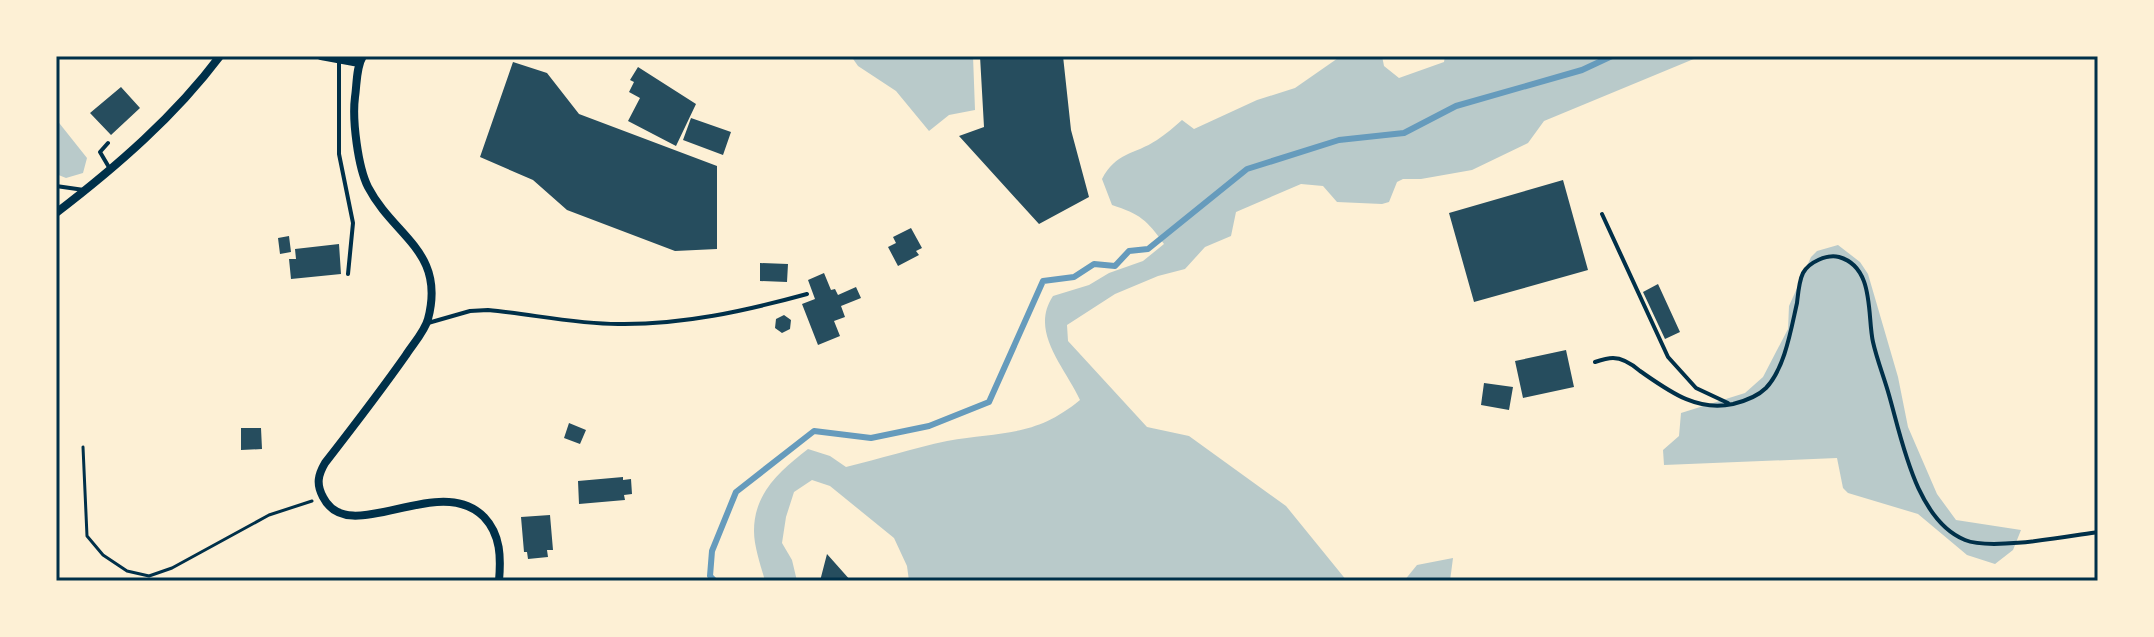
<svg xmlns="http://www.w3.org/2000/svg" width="2154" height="637" viewBox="0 0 2154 637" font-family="Lato,sans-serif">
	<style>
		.green { fill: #b9caca }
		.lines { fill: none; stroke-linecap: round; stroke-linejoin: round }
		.stream { stroke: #669bbc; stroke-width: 6 }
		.building { fill: #264d5e }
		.path { stroke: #003049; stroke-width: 3 }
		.service { stroke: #003049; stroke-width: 4 }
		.minor { stroke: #003049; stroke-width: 8 }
		.neatline { fill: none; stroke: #003049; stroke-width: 3 }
	</style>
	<rect width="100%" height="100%" fill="#fdf0d5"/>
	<!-- green -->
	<path class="green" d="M851,56h122l2,54 -26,5 -20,16 -33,-40 -38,-25z
		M1341,56h41l2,10 15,12 45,-16 1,-6h256l-157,65 -16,22 -56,27 -51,9h-18l-6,3 -8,20 -7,2 -45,-2 -14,-16 -22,-2 -65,28 -5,24 -26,11 -20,22 -27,7 -43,18 -48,31 1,16 79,86 42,9 97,70 61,75h-438l-2,-15 -13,-28 -64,-52 -18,-6 -18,12 -8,25 -4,26 10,17 5,21h-32c-4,-15 -11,-34 -11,-50 0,-39 27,-61 54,-82l22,7 16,11c34,-8 67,-19 101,-26 54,-10 87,-3 133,-41 -15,-33 -51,-68 -27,-104l36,-11 20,-12 34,-12 21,-17c-17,-24 -24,-30 -52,-39l-10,-26c14,-27 32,-24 55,-39 9,-6 17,-13 25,-20l12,9 63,-29 38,-12z
		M56,119l31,39 -4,15 -17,5 -10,-4z
		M1838,245l22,17 8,12 30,103 10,50 29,67 19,26 65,10 -8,20 -18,14 -28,-9 -49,-41 -70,-21 -5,-5 -6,-30 -173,7 -1,-15 16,-14 2,-23 64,-20 18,-16 25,-48 1,-23 22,-49 6,-6z
		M1453,558l-3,23h-46l13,-16z"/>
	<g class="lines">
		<!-- stream -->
		<path class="stream" d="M715,581l-5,-5 2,-25 24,-59 78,-61 57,7 58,-12 60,-24 54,-121 31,-4 20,-13 21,2 14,-15 19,-2 99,-80 92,-29 65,-7 52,-27 126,-36 30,-14"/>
	</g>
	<!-- building -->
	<path class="building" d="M980,56h83l8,74 18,67 -50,27 -80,-88 25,-9z
		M513,62l34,11 32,41 138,52v83l-42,2 -108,-41 -34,-30 -53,-23z
		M638,67l58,37 -20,42 -48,-25 12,-23 -11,-6 5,-10 -4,-2z
		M121,87l19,21 -29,27 -21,-22z
		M691,118l40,14 -8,23 -40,-15z
		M1563,180l25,90 -114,32 -25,-89z
		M911,228l11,20 -6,3 3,4 -21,11 -10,-19 8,-4 -3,-6z
		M289,236l2,16 -11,2 -2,-16z
		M339,244l2,30 -50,5 -2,-20h7l-1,-10z
		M760,263l28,1 -1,18 -27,-1z
		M824,273l7,17 4,-1 3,6 18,-8 5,11 -20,8 4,11 -11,4 6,15 -22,9 -16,-41 13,-5 -7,-19z
		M1658,284l22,48 -15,7 -22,-47z
		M784,315l7,5 -1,9 -8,4 -7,-5 1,-9z
		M1566,350l8,37 -51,11 -8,-37z
		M1484,383l29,4 -4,23 -28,-5z
		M569,423l17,7 -6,14 -16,-6z
		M241,428h20l1,21 -21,1z
		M623,477v3l8,-1 1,15 -8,1 1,5 -46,4 -1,-23z
		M550,515l3,35h-6l1,7 -20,2 -1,-7h-3l-3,-35z
		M827,554l24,27h-31z"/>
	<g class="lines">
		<!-- path -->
		<path class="path" d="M83,447l4,89 16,19 24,16 22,5 23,-8 97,-53 43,-14"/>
		<!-- service -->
		<path class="service" d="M339,59v95l14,69 -5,51
			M108,143l-8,9 10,17
			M56,186l28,4
			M1602,214l66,143 28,31 32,15
			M428,323l42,-12 18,-1c43,4 87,14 130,14 64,1 127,-13 189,-30
			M1595,362c6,-2 13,-4 18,-4 10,0 20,7 27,13 29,20 56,41 93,33 12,-3 24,-7 33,-16 19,-20 25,-59 31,-85 1,-9 2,-22 6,-30 6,-11 24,-19 36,-16 36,10 28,59 34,85 4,18 11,35 16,53 13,45 27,125 76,145 26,11 104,-4 133,-8"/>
		<!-- minor -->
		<path class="minor" d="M321,56l38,7
			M363,56c-7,11 -6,28 -8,41 -3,23 3,70 13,90 26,50 78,64 60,132 -3,12 -15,25 -22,36 -26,37 -53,72 -81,108 -7,12 -9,21 -2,34 26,52 115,-26 161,20 17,18 17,41 15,64
			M56,213c60,-46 119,-97 164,-157"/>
	</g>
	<!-- border -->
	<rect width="2154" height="637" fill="none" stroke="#fdf0d5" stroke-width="116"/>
	<rect x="58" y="58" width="2038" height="521" class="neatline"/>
</svg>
